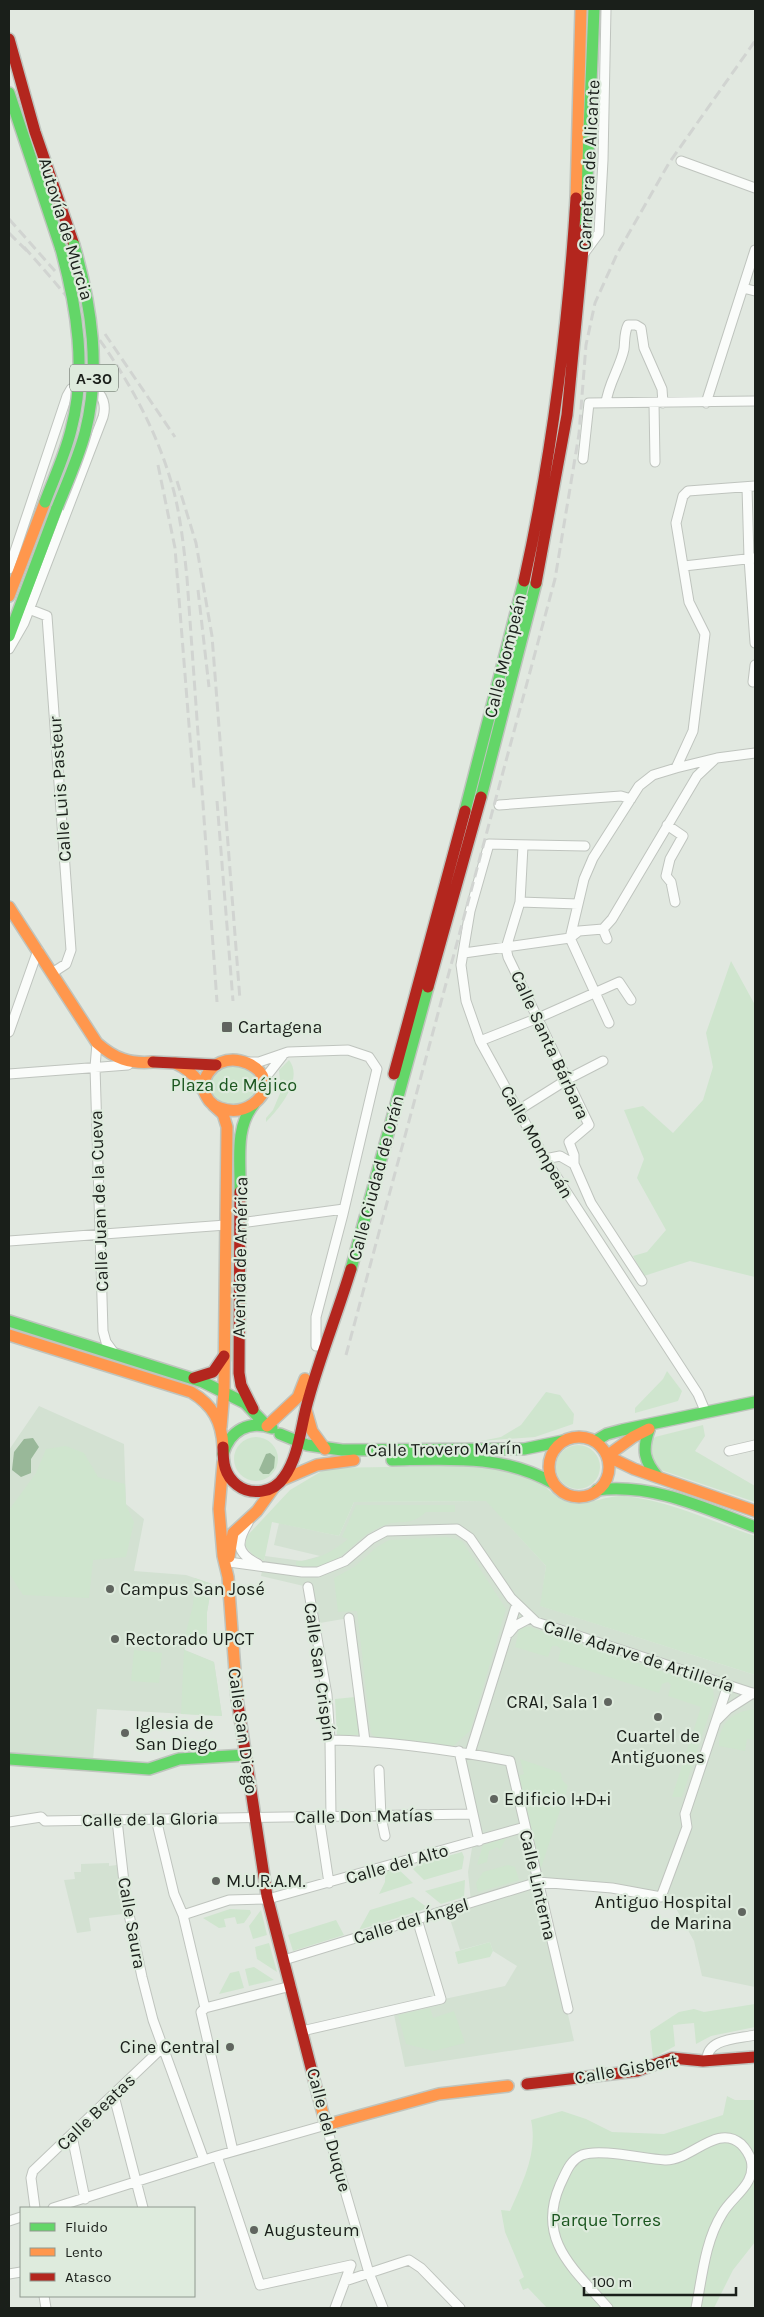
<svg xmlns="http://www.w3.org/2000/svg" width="764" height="2317" viewBox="0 0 764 2317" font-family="Karla,sans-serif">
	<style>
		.built { fill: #d3e1d2 }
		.green { fill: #cfe5ce }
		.water { fill: #99b899 }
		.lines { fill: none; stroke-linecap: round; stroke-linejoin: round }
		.street-casing { stroke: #bfc4be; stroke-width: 11 }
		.fast-casing { stroke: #bfc4be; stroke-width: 14 }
		.slow-casing { stroke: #bfc4be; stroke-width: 14 }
		.jam-casing { stroke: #bfc4be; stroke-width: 14 }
		.street { stroke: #fafcfa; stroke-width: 9 }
		.fast { stroke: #63d668; stroke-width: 11 }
		.slow { stroke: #ff974d; stroke-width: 11 }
		.jam { stroke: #b3261e; stroke-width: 11 }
		.rail { stroke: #d1d4d1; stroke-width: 3; stroke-dasharray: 10 5; stroke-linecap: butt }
		.fast-bridge-casing { stroke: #c2c6c2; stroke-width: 14; stroke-linecap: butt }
		.fast-bridge { stroke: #63d668; stroke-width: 11 }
		.poi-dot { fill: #60655f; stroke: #deebdd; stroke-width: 2 }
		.labels { text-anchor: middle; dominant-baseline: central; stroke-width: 4.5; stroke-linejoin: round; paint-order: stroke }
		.shield { fill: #deebdd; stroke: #555c54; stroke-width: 1 }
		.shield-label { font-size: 16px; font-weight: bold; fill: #1a1f1a }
		.street-label { font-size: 18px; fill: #1a1f1a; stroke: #deebdd }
		.poi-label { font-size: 18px; fill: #1a1f1a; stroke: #deebdd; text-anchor: start }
		.park-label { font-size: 18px; fill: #1b561f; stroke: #deebdd }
	</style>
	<rect width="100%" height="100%" fill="#e1e8e0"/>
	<!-- built -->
	<path class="built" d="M39,1406l85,38 2,60 18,15 -10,52 52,4 26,9 -5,28v27l-23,1v3l1,7 29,12 8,54 -125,-7 -4,52 -84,-2v-309z
		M487,1501l59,65 -5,40 214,69v312l-53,-11 -8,-35 -20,-36 -13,-8 -123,-15 36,159 -169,26 -12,-57 112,-24 12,-20 -24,-15 -3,-9 -30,8 -13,-40 24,-8 -3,-30 5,-30 6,-2 -20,-89 -94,-10 -16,-123 -35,6 -6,-37 -47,-11 4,-20 37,5 18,-5 -46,-11 5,-22 60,13 15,-34z
		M109,1863v3l8,-1 6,49 -34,4 2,13 -14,2 -13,-53 11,-1 -1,-7h7v-8z"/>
	<!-- green -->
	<path class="green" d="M731,961l24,44v272l-65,-16 -46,15 -11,-20 14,-4 19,-22 -29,-52 7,-19 -20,-49 19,-4 30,27 30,-33 10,-33 -7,-34z
		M289,1060c15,19 -10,49 -23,62v-4l7,-8 8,-19 -2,-21z
		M216,1065l42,2v34l-39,7 -17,-25z
		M232,1137h4l-3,225 -3,-1z
		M667,1371l15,20 -4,10 -43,12v-5l28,-29z
		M546,1392l14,3 14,19 -1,10 -38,13 -54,4 20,-4 20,-12z
		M703,1425l2,11 -10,15 60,35v16l-94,-32 -12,-12 2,-17 4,-4z
		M234 1459a22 22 0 1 1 44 0a22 22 0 1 1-44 0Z
		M556 1467a22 22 0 1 1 44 0a22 22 0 1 1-44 0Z
		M66,1446l18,7 14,24 27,7 1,21 8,17 -8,35 -33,3 -4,38 -66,-3 -14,-22v-63l27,-37 10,-24z
		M447,1466c29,0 64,0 90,15 11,6 18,18 31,21 18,5 37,-7 56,-6 44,4 89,26 131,40v139l-215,-69 6,-40 -60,-65 -132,1 -15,34 -67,-14 -8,39 -11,-6 -8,-9 2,-10 43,-46 37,-22z
		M356,1505h99v7h-29c-19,17 -26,5 -46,15 -34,15 -38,46 -84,39v-5c19,1 38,-10 52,-22l-6,-2z
		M447,1537l15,4 44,68 -36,122 -17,15 -77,-8 -5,-5 -14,-122 -19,1 -4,-34 20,-11 23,-20 12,-7z
		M195,1578l17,6 -5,28v27l-23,1 9,-35z
		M524,1627h6l183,61 1,11 -32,98h-10l29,-90 -33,-11 3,-11 -3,-3 -6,2 -3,9 -101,-32 3,-12 -4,-3h-5l-4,11 -33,-10 4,-17z
		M134,1650l28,3 -3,30 -28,-2z
		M184,1650l30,12 8,54 -41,-2z
		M355,1697l5,38 -23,1 -2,-37z
		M755,1709v31l-8,-1 -2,12 -26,-5c-1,-23 15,-35 36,-37z
		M520,1759l41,14 1,7 6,6 -27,82 -6,3 -22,-94 11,-3z
		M506,1838l-6,12 -3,-3 -8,4 -2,11 -10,3 6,-20z
		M462,1852l2,5 -2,12 -38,11 -11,-11 6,-5z
		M508,1865l7,2 4,13 -41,12 -2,-9 7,-11z
		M397,1868l16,15 -34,11 6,-12v-11z
		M465,1880l-1,17 -23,7 -16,-13z
		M413,1897l15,11 -69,22 11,-20z
		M230,1909l20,1 1,3 -7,10 -7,1 -2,-7 -11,2 2,8 -7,1 -16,-10z
		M261,1910l6,25 -14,4 -4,-13z
		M336,1920l8,15 -51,16 -5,-16z
		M490,1942l3,9 -3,6 -32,7 -3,-12z
		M269,1943l8,29 -20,-13 -2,-12z
		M254,1967l20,13 -25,6 -4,-17z
		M239,1971l5,17 -25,6 11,-21z
		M755,2004v23l-44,9 -15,8 -2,-21 -21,2 2,21 -22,12 -3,-27 29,-19 15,-3 10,3z
		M430,2008l3,10 21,-7 11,32 -31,8 -28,-7 -8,-29z
		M727,2096l8,4h20v142l-22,28 -19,38h-167l-19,-20 -5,2 -4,-10 5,-3 -19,-45 -4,-22 9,1c13,-30 28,-58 21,-91l31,-9 24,8 26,13 52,2 59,-19z"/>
	<!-- water -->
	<path class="water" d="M33,1438l6,9 -8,12v14l-10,4 -9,-7 2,-18 10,-13z
		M270,1453l5,4 -1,11 -5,6h-6l-4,-4 7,-16z"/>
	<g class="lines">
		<defs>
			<path id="street" d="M681,161l74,27
				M585,252l14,-19 4,-73 3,-151
				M743,288l12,3
				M606,403c2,-19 14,-35 18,-54 1,-8 0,-16 4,-24h8l5,3 3,20 18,41 1,14
				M654,403l1,59
				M706,403l49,-153
				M583,459l6,-56 166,-2
				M747,487l2,71 6,85
				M684,566l71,-8
				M9,569l58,-173 4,-7 8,-3
				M29,609l18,7 24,334 -5,14 -14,9
				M9,649l15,-26 79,-206c3,-10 1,-24 -11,-28
				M753,682l2,-17
				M676,768l17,-37 12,-97 -16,-32 -13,-79 7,-27 5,-5 67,-5
				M499,805l122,-9 10,3
				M667,825l16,11 -13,23 -4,17 5,6 4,20
				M523,846l-3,56 -14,46 2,9 81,168 -20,17 5,13v9
				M585,846l-96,-2 -19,67 -9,54 5,36 14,40 65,118 153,235 8,19
				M520,902l58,2
				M603,929l9,-10 85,-143 17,-16
				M603,929l4,10
				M570,938l14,-59 9,-21 46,-72 14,-11 23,-7 41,-10 38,-5
				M570,938l39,85
				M464,953l106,-15 9,-7 24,-2
				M9,1032l29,-82
				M480,1041l58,-23 81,-36 12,18
				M97,1043l-2,24 8,264 3,11 8,11
				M249,1062h10l29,-10 60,-2 21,7 8,12 -34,145 -27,103v29
				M9,1074l119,-9
				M265,1078l18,-23
				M517,1111l51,-32 35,-18
				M545,1159l15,-3 14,8 17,39 51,78
				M240,1223l104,-14
				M9,1241l217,-16
				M729,1451l26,-6
				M248,1523c-12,20 -12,30 10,41
				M229,1562l73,10h16l27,-11 26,-22 15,-8 71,-2 13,9 41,60 25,24 219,72
				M308,1587l19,108 3,45 1,77
				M349,1618l16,123
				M509,1633l6,-7 15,-8
				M717,1720l11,-11 25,-16
				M330,1740c61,1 121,10 180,21l58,248
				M459,1751l20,90
				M470,1753l45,-144 3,-3
				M379,1770l2,47 4,19
				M319,1817l10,66
				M156,1819l18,75 9,21
				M117,1820l9,80 16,77 11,43 51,140
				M9,1822l32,-5 4,4 428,-7
				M284,1960l254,-78 74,6 49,9 26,-70 -2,-13 43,-129
				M291,1986l-86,22 -22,-93 46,-15 39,-1 257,-72
				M205,2008l-4,4 32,139
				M302,2031l139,-32 -24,-80
				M707,2061c-1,-23 31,-22 48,-26
				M114,2096l29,112
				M72,2136l13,63
				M217,2156l43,129 91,-20 -16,43
				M35,2208l-4,-30 2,-7 131,-125
				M53,2208l164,-52 109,-31 43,148 14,35
				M9,2221l12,-4
				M9,2274l12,-2
				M345,2281l64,-21 12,8 39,40
				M44,2296l2,12
				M608,2308c-34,-39 -72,-68 -48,-123 6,-12 9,-24 22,-30 18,-7 62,4 83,5 26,1 52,-37 76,-16 5,5 8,10 10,16 6,24 -19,36 -29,54 -17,27 -20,64 -26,94"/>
			<path id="fast" d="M9,93l52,156
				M585,228l9,-219
				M9,636l48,-128
				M481,797l55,-214
				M465,811l59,-230
				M240,1192c1,-30 -6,-64 14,-88
				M351,1269l77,-282
				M9,1321l194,61 42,21 22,23
				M649,1430c-7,20 -5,31 9,47
				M280,1434l27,11 35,5 182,-1 39,-8
				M595,1441l12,-7 15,-4 133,-28
				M223,1454c7,-24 26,-34 49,-26
				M392,1460c56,-1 110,-6 161,23
				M597,1490c56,-7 107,18 158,37
				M9,1759l140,10 30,-10 67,-4"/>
			<path id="slow" d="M576,198l5,-189
				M9,596l36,-94
				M9,907l88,136c18,16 33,21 56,19
				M175,1063c9,4 18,11 24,19 7,11 7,21 21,26 11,4 23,3 33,-4 42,-31 -40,-73 -51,-15
				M213,1105l10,9 4,13 -3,264 -3,36
				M9,1335l182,57c22,13 31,30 32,55
				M306,1410l6,21 13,18
				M267,1426l31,-29 7,-18
				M549 1467a30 30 0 1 1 60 0a30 30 0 1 1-60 0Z
				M607,1456l26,-19 16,-8
				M607,1456l27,13 121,42
				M223,1462l-4,47 4,47 5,21 9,121
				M282,1480l35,-15 37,-5
				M229,1557l4,-24 24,-22 18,-25
				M318,2095l8,30 113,-31 69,-8"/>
			<path id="jam" d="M9,39l26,93 39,113
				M524,581c28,-126 44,-254 52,-383
				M536,583l31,-168 18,-187
				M428,987l53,-190
				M153,1062l63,3
				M394,1074l71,-263
				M240,1192l-1,181 2,12 12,24
				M194,1378l19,-6 11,-16
				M223,1447c0,15 1,28 14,38 14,11 37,8 47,-8 16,-22 17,-55 25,-80 12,-43 29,-85 42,-128
				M237,1698l30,198 51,199
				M527,2084l110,-13 35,-13 31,3 52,-4"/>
		</defs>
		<!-- street casing -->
		<use href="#street" class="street-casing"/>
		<!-- fast casing -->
		<use href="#fast" class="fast-casing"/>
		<!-- slow casing -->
		<use href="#slow" class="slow-casing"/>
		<!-- jam casing -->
		<use href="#jam" class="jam-casing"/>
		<!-- street -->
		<use href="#street" class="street"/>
		<!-- fast -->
		<use href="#fast" class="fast"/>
		<!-- slow -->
		<use href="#slow" class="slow"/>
		<!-- jam -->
		<use href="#jam" class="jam"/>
		<!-- rail -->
		<path class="rail" d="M9,219l46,52
			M9,233l19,19
			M24,247c64,71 125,150 150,245 7,28 10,57 13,86l30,424
			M105,334l70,103
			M158,465l17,83 19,240
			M177,481l19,62 16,93 28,364
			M198,590l11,97
			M217,801l16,200
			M346,1355l209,-776 24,-145 7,-89 9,-42 22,-49 52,-91 86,-122"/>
		<defs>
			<path id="fast-bridge" d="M45,502c9,-24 20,-47 26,-72 16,-60 6,-122 -10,-181
				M57,508c10,-25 21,-49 28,-75 16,-63 7,-126 -11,-188"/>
		</defs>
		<!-- fast-bridge casing -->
		<use href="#fast-bridge" class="fast-bridge-casing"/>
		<!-- fast-bridge -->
		<use href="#fast-bridge" class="fast-bridge"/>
	</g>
	<!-- markers -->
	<g class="poi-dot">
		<rect x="221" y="1021" width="12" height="12" rx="2.5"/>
		<circle cx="110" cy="1589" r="5"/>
		<circle cx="115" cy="1639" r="5"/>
		<circle cx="608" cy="1702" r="5"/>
		<circle cx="658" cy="1717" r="5"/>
		<circle cx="125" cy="1733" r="5"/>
		<circle cx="494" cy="1799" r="5"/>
		<circle cx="216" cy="1881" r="5"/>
		<circle cx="742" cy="1912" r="5"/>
		<circle cx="230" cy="2047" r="5"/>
		<circle cx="254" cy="2230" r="5"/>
	</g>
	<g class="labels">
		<!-- shield labels -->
		<rect class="shield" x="70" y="364.5" width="48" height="27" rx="4"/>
		<g class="shield-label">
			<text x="94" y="378">A-30</text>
		</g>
		<!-- street labels -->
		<g class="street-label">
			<text transform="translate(589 165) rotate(-87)">Carretera de Alicante</text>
			<text transform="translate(66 229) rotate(73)">Autovía de Murcia</text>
			<text transform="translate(505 656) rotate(-76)">Calle Mompeán</text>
			<text transform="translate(60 789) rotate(-94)">Calle Luis Pasteur</text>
			<text transform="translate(550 1045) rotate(65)">Calle Santa Bárbara</text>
			<text transform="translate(537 1142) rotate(60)">Calle Mompeán</text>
			<text transform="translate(376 1178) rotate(-75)">Calle Ciudad de Orán</text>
			<text transform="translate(99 1201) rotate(-92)">Calle Juan de la Cueva</text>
			<text transform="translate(240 1257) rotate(-89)">Avenida de América</text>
			<text transform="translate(444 1449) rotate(-1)">Calle Trovero Marín</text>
			<text transform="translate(639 1656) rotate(18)">Calle Adarve de Artillería</text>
			<text transform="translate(320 1672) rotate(82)">Calle San Crispín</text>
			<text transform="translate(243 1731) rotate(82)">Calle San Diego</text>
			<text transform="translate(364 1816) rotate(-1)">Calle Don Matías</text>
			<text transform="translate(150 1819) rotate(-1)">Calle de la Gloria</text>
			<text transform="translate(397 1864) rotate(-16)">Calle del Alto</text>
			<text transform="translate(538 1885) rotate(77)">Calle Linterna</text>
			<text transform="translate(411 1921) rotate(-17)">Calle del Ángel</text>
			<text transform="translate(132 1923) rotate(80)">Calle Saura</text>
			<text transform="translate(626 2069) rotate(-10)">Calle Gisbert</text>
			<text transform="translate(96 2112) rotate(-44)">Calle Beatas</text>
			<text transform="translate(329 2130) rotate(75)">Calle del Duque</text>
		</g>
		<!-- poi labels -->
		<g class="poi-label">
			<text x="238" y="1027">Cartagena</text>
			<text x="120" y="1589">Campus San José</text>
			<text x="125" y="1639">Rectorado UPCT</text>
			<text x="598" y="1702" text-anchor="end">CRAI, Sala 1</text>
			<text x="135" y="1723">Iglesia de<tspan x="135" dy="21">San Diego</tspan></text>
			<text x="658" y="1736" text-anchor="middle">Cuartel de<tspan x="658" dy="21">Antiguones</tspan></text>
			<text x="504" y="1799">Edificio I+D+i</text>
			<text x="226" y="1881">M.U.R.A.M.</text>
			<text x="732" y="1902" text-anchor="end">Antiguo Hospital<tspan x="732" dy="21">de Marina</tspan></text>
			<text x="220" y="2047" text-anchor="end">Cine Central</text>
			<text x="264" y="2230">Augusteum</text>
		</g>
		<!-- park labels -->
		<g class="park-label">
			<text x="234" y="1085">Plaza de Méjico</text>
			<text x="606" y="2220">Parque Torres</text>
		</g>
	</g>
	<!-- border -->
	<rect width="764" height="2317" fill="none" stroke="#1a1f1a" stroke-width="20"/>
	<!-- legend -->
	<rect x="20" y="2207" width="175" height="90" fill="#deebdd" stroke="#90998f"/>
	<rect x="30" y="2223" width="25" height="8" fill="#63d668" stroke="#90998f"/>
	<text x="65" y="2232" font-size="15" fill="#1a1f1a">Fluido</text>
	<rect x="30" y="2248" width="25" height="8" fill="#ff974d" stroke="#90998f"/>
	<text x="65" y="2257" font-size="15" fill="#1a1f1a">Lento</text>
	<rect x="30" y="2273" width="25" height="8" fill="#b3261e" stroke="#90998f"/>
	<text x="65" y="2282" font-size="15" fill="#1a1f1a">Atasco</text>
	<!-- scale -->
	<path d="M584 2287v8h152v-8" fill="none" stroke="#1a1f1a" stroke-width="2.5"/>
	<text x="592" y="2287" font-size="15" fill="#1a1f1a" stroke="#deebdd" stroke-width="4" paint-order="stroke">100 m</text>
</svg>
